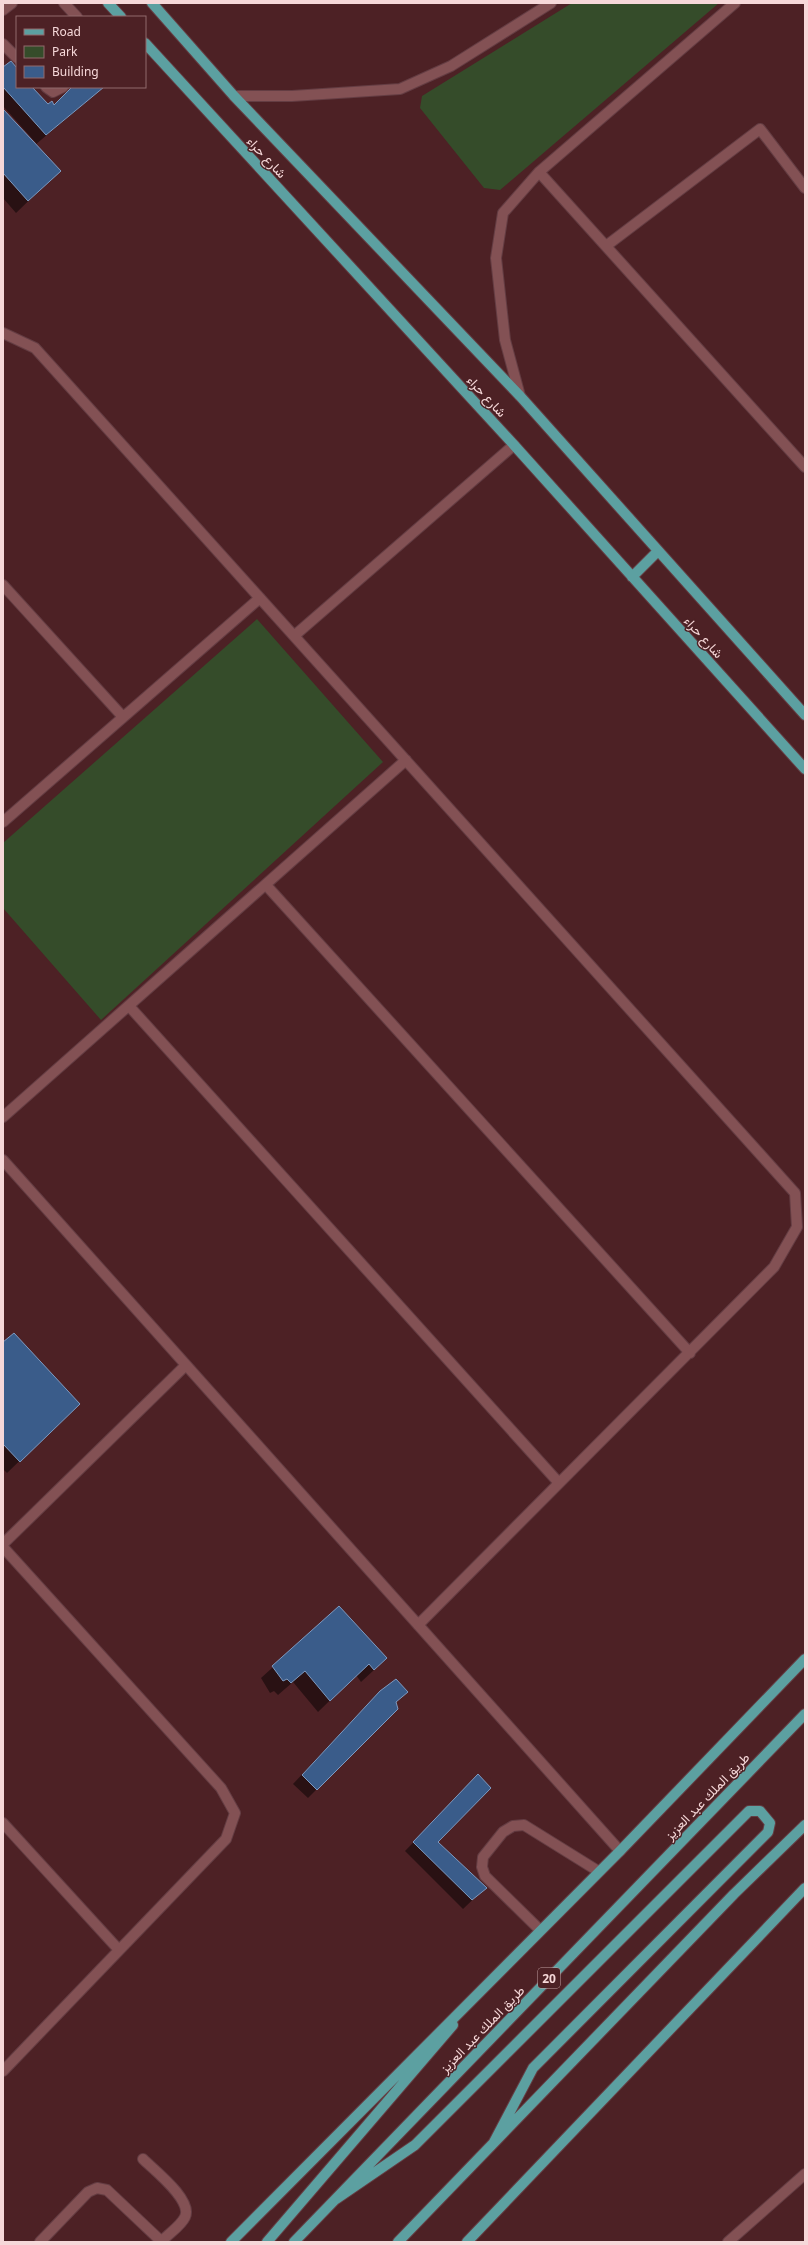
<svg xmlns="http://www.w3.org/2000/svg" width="808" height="2245" viewBox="0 0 808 2245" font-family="'Noto Sans',Vazirmatn,sans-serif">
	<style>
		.green { fill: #354c2a }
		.shadow { fill: #0007 }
		.building { fill: #3a5c8a; stroke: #7d9ac1 }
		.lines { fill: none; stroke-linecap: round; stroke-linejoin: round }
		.minor-casing { stroke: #643d43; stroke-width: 12 }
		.major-casing { stroke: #643d43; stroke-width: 12 }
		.minor { stroke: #835154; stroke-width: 10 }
		.major { stroke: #5ca0a1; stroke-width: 10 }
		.labels { text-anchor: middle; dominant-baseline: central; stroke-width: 3; stroke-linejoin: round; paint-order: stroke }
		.shield { fill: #4d2125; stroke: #c3a1a3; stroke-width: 1 }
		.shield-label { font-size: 12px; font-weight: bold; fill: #f6d8d9 }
		.street-label { font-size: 13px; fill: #f6d8d9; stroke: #4d2125 }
	</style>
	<rect width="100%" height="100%" fill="#4d2125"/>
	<!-- green -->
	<path class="green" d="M572,3h147l-219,187 -16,-2 -64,-80 2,-12z
		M257,619l126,143 -282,258 -98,-112v-65z"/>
	<!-- shadow -->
	<path class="shadow" d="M3,68l14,1v18h15l16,19h5l21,-19h30l-69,58 12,38 -31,30 -13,-15v-87l32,33 1,-1 -33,-37z
		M3,1343l63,73 -59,57 -4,-4z
		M339,1607l35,63 -13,12 -5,-7 -38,37 -25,-30 -15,13 -4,-4 -4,2 -9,-15z
		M371,1701l24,2 2,6 -89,89 -15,-14z
		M469,1785l-32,57 48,46 -22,21 -58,-58z"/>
	<!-- building -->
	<path class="building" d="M11,61l6,7v19h15l16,17 4,-3 2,4 18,-18h32l-58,48 -43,-48v-20z
		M3,109l58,62 -33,30 -25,-28z
		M14,1333l66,71 -60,58 -17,-18v-102z
		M339,1606l48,52 -13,12 -5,-6 -39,37 -25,-30 -14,12 -4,-4 -4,2 -11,-15z
		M396,1679l12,13 -12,10 2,7 -81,81 -15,-15 78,-84z
		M478,1774l13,14 -53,54 49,46 -15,12 -59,-58z"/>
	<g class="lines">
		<defs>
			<path id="minor" d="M64,3l13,14
				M3,10l9,-7
				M3,44l14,14
				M46,87l7,5 10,-5
				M234,96h58l108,-7 51,-23 100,-63
				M539,172l266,295
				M606,246l154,-117 45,59
				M3,333l32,15 760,845 2,34 -23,40 -356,358
				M520,396l-15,-56 -9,-82 7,-45 36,-41 196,-169
				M3,585l120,132
				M294,636l220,-191
				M3,822l257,-224
				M266,885l424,468
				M129,1006l430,477
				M3,1117l403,-357
				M3,1160l617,691
				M3,1544l183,-179
				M3,1547l218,241 14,25 -9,26 -223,232
				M3,1823l116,127
				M540,1930l-55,-54 -3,-9 1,-10 20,-25 10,-6 11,-1 74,46
				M143,2159c11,11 50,41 42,58 -4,9 -17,17 -24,25
				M40,2242l48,-50 9,-4 10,2 55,52
				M728,2242l77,-68"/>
			<path id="major" d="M108,3l13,14
				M152,3l82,93 286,300 285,319
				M145,43l369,402 291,324
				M632,577l26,-26
				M336,2199l79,-54 334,-334h11l10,12 -2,9 -235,236 -39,74
				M231,2242l389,-391 185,-192
				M267,2242l186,-217
				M294,2242l511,-528
				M398,2242l336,-348 71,-69
				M467,2242l338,-354"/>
		</defs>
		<!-- minor casing -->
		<use href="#minor" class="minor-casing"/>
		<!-- major casing -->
		<use href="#major" class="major-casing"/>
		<!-- minor -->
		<use href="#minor" class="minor"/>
		<!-- major -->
		<use href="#major" class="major"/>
	</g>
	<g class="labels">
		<!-- shield labels -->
		<rect class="shield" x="538" y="1968" width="22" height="20" rx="3"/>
		<g class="shield-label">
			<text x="549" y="1978">20</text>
		</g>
		<!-- street labels -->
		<g class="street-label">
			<text transform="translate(267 157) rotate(47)">شارع حراء</text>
			<text transform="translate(487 396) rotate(47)">شارع حراء</text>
			<text transform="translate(704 637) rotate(48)">شارع حراء</text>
			<text transform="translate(707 1796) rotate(-46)">طريق الملك عبد العزيز</text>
			<text transform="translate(482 2029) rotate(-46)">طريق الملك عبد العزيز</text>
		</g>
	</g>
	<!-- border -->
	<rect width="808" height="2245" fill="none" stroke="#f6d8d9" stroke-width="8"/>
	<!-- legend -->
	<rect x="16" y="16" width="130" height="72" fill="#4d2125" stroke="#916a6d"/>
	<rect x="24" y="29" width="20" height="6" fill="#5ca0a1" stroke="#916a6d"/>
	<text x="52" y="36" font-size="12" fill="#f6d8d9">Road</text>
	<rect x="24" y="46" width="20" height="12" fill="#354c2a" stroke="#916a6d"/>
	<text x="52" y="56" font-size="12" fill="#f6d8d9">Park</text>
	<rect x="24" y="66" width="20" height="12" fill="#3a5c8a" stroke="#916a6d"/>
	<text x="52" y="76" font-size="12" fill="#f6d8d9">Building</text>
</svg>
